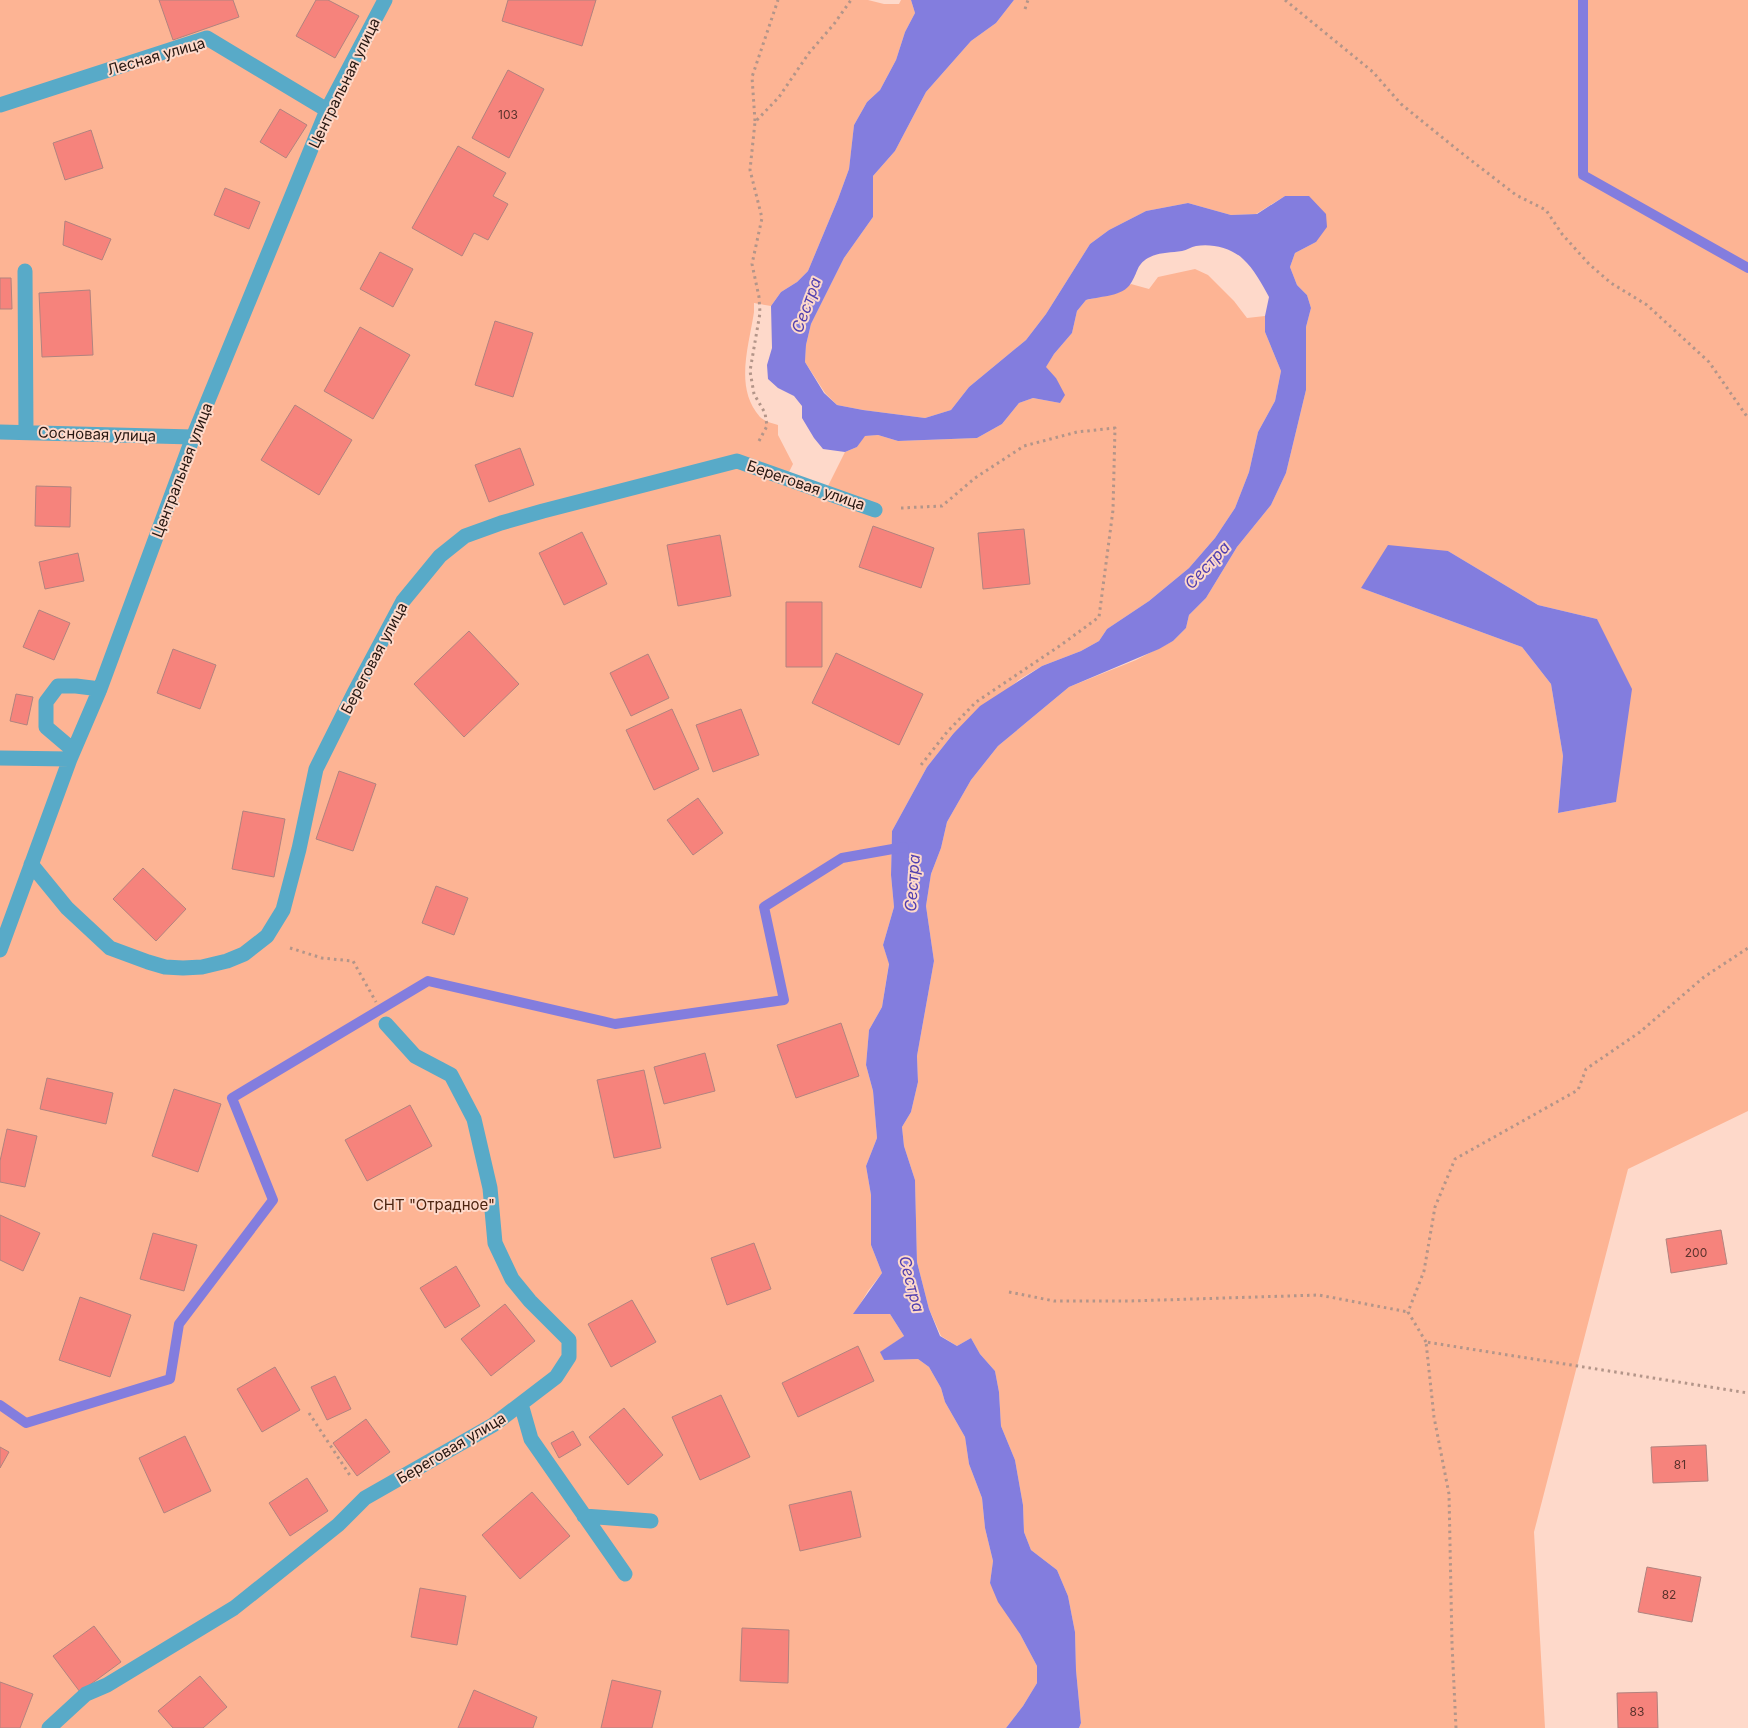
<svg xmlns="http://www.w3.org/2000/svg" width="1748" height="1728" viewBox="0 0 1748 1728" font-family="Inter,sans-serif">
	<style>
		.green { fill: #fdb494; fill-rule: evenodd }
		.water { fill: #837dde }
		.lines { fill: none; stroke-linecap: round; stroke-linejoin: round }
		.stream { stroke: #837dde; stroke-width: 10 }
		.building { fill: #f6837c; stroke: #b1837f }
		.path { stroke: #b39589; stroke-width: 3; stroke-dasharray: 2.5 4; stroke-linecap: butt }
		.minor { stroke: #58aac8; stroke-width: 15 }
		.labels { text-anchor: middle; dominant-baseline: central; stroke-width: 4; stroke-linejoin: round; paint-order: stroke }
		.number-label { font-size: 12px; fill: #5b322c }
		.street-label { font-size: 15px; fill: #271711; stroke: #fed9ca }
		.park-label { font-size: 15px; fill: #4d2410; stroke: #fed9ca }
		.water-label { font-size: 16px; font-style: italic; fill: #503eaf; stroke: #fed9ca }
	</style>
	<rect width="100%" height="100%" fill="#fed9ca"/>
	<!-- green -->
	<path class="green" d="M0,0h868l16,4h15l2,-4h10l4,13 -10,19 -9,28 -16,30 -13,12 -13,23 -5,44 -11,30 -30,72 -11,11 -16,10 -10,14 -17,-3v9c-5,34 -20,76 6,105 4,4 12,6 18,8v10l15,29 -7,14 39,14 20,-40 12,-5 7,-11 14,-1 20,6 79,-3 25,-14 17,-21 14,-5 27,5 -4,-25 -11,-10 9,-14 18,-21 5,-22 9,-11 32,-7 13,-9 18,5 9,-12 37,-8 13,6 26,26 13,17 18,-2v16l16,39 -6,30 -17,31 -9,40 -14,36 -20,30 -26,30 -40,33 -42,28 -8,12 -18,10 -39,15 -22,13 -67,55 -26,33 -35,64 -1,44 3,32 -11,38 6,18 -7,44 -13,23 -3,35 7,26 4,47 -11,28 5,29v50l11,28 -14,18 -14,23h36l14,22 -23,16 3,8 34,-1 11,8 12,21 4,14 20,35 4,27 13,34 3,30 8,33 -3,22 30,51 17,32v17l-14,23 -17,22h-1006z
		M1014,0h734v1111l-120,58 -94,363 11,196h-466l2,-5 -5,-53 -1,-38 -7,-36 -11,-26 -26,-20 -7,-18 -1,-27 -8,-45 -14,-34 -2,-34 -4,-21 -15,-17 -9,-16 -14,8 -16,-10 -12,-27 -12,-47 -2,-82 -11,-34 -2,-19 9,-15 7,-30 -1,-26 17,-95 -8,-55 5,-32 10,-26 6,-26 24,-42 27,-34 71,-59 67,-27 37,-19 13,-13 3,-13 17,-17 31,-51 34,-42 15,-32 20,-83v-63l5,-19 -4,-13 -10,-10 -7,-18 5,-14 21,-11 -31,-46 -29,18 -25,1 -43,-12 -42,8 -37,19 -19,14 -44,70 -20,26 -57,47 -18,23 -26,8 -62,-8 -26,-5 -12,-12 -20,-31 1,-17 5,-21 33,-66 29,-41v-41l22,-25 31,-59 45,-51 25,-18zM1448,551l90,54 59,14 19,183 -58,11 5,-57 -12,-72 -29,-37 -161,-59z"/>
	<!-- water -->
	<path class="water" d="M911,0h103l-18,23 -25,18 -45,51 -31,59 -22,25v41l-29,41 -33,66 -5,21 -1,17 19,31 13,12 26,5 62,8 26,-8 18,-23 57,-47 20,-26 44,-70 19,-14 37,-19 42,-8 43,12 26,-1 28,-18h24l17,18 1,13 -11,15 -21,11 -5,14 7,18 10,10 4,13 -5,19v63l-20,83 -15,32 -34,42 -31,51 -17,17 -3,13 -13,13 -14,8 -90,38 -71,59 -27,34 -24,42 -6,26 -10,26 -5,32 8,55 -17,95 1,26 -7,30 -9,15 2,19 11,34 2,82 12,47 11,27 17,10 14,-8 9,16 15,17 4,21 2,34 14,34 8,45 1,27 7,18 26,20 11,26 7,36 1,38 5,53 -2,5h-73l17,-22 14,-23v-17l-17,-32 -22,-32 -8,-19 3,-22 -8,-33 -3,-30 -13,-34 -4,-27 -20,-35 -4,-14 -12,-21 -11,-8 -34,1 -4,-8 24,-16 -14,-22h-37l29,-41 -11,-28v-50l-5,-29 11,-28 -4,-47 -7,-26 3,-35 13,-23 7,-43 -6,-19 11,-38 -3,-32 1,-44 35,-64 26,-33 27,-28 62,-40 39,-15 18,-10 8,-12 42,-28 40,-33 26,-30 20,-30 14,-36 9,-40 17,-31 6,-30 -16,-39v-16l4,-19c-7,-13 -15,-28 -26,-38 -11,-11 -32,-16 -47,-13 -5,1 -9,4 -14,5 -12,2 -23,1 -34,7 -12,7 -10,15 -17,25 -8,14 -31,13 -45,17l-9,11 -5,22 -18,21 -8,13 10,11 9,17 -5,8 -27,-5 -14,5 -17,21 -25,14 -79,3 -20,-6 -13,1 -8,11 -12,5 -22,-3 -9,-11 -12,-20v-12l-8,-10 -16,-8 -10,-9 -1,-14 5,-17 -1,-42 10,-14 16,-10 11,-11 30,-72 11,-30 5,-44 13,-23 13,-12 16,-30 9,-28 10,-19z
		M1388,545l60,6 90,54 59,14 35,70 -16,113 -58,11 5,-57 -12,-72 -29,-37 -161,-59z"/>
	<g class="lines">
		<!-- stream -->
		<path class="stream" d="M1583,0v175l165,93
			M0,1405l26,18 144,-44 9,-55 94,-124 -41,-102 196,-117 187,43 169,-24 -20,-93 78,-49 62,-11"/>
	</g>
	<!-- building -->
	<path class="building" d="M159,0h74l6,17 -66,23z
		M316,0h12l31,16 -24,42 -39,-22z
		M508,0h88l-14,46 -80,-25z
		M508,70l36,19 -35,69 -37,-20z
		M280,109l27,16 -21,33 -26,-16z
		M91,130l12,38 -38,12 -12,-37z
		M458,146l48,27 -13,23 15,8 -20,36 -14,-7 -12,23 -50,-28z
		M225,188l35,14 -11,27 -35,-14z
		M65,221l46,18 -9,21 -39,-15z
		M380,252l33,17 -20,38 -33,-18z
		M0,278h11l1,31h-12z
		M90,290l3,65 -51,2 -3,-64z
		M495,321l38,12 -20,64 -38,-12z
		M360,327l50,28 -37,64 -49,-28z
		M295,405l57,35 -33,55 -58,-35z
		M520,448l14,37 -45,17 -14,-37z
		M36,486l35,1 -1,40 -35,-1z
		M873,526l61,22 -13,40 -62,-21z
		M1024,529l6,55 -47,5 -5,-56z
		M582,532l25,52 -43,21 -25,-52z
		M720,535l11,61 -53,10 -11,-61z
		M78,553l6,28 -39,8 -6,-27z
		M786,602h36v65h-36z
		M39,610l31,13 -16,37 -31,-13z
		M469,631l50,53 -55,53 -50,-53z
		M173,649l43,16 -16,44 -43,-16z
		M836,653l87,41 -24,51 -87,-42z
		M648,654l21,44 -38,18 -21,-43z
		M16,694l17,3 -6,28 -17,-4z
		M672,709l27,60 -45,21 -28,-60z
		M741,709l18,46 -46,17 -17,-47z
		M339,771l37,13 -23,67 -37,-12z
		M698,798l25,35 -30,22 -26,-35z
		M243,811l42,8 -11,58 -42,-8z
		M143,868l43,41 -30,32 -43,-42z
		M436,886l32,12 -14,37 -32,-12z
		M841,1023l18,53 -63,22 -19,-53z
		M705,1053l10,38 -51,13 -10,-37z
		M644,1070l17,78 -47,10 -17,-78z
		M47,1078l66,15 -7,31 -66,-15z
		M174,1089l47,15 -23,68 -46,-16z
		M410,1105l22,41 -65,35 -22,-41z
		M7,1129l30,7 -12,51 -25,-5v-21z
		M0,1215l40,18 -17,38 -23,-11z
		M1721,1230l6,34 -56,9 -5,-34z
		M153,1233l44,12 -13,46 -44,-12z
		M754,1243l17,46 -44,16 -16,-47z
		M456,1266l24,40 -35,22 -25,-40z
		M80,1297l51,18 -21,62 -51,-17z
		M632,1300l24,42 -45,25 -23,-43z
		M505,1304l30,37 -44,35 -30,-37z
		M858,1346l16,35 -76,36 -16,-34z
		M275,1367l25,43 -38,22 -25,-43z
		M335,1376l16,33 -24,11 -16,-33z
		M721,1395l29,62 -50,23 -28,-63z
		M624,1408l39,47 -35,30 -39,-48z
		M366,1419l24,33 -33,24 -24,-33z
		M573,1431l8,14 -22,13 -8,-15z
		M185,1436l26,55 -47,22 -25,-55z
		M1706,1445l2,36 -55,2 -2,-36z
		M0,1447l9,5 -9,16z
		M307,1478l21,33 -38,25 -21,-33z
		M851,1491l10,46 -61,14 -11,-46z
		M532,1492l38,44 -50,43 -38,-44z
		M1647,1567l54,10 -9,45 -54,-10z
		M420,1588l46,8 -9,49 -46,-8z
		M94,1626l27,36 -41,30 -27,-36z
		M742,1628l47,2 -1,53 -48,-2z
		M200,1676l27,31 -24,21h-30l-15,-17z
		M612,1680l49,11 -9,37h-51z
		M0,1682l33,12 -13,34h-20z
		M474,1690l63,27 -4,11h-75z
		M1657,1692l1,36h-40l-1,-35z"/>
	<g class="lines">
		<!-- path -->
		<path class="path" d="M1285,0l88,72 28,32 58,47 57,44 30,15 16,24 27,30 22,19 36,22 62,57 39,56
			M1025,9l3,-9
			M755,121l-3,-44 26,-77
			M759,441l8,-15 -2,-13 -11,-19 -4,-23 10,-58 -1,-16 -7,-33 10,-46 -12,-48 5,-48 24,-25 30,-44 25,-29 17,-24
			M901,508l41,-2 33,-28 49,-32 53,-14 38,-4 -2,82 -14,107 -38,28 -85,57 -29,30 -26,33
			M290,948l32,10 31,3 23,41
			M1009,1292l45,9h76l189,-6 89,17
			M1426,1342l-18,-30 16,-41 11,-64 20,-48 123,-69 8,-21 54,-37 64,-55 44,-29
			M309,1413l42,64
			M1456,1728l-4,-84 -3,-150 -15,-77 -8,-75 322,51"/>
		<!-- minor -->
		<path class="minor" d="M0,105l207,-67 120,72
			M25,271l1,161
			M0,432l193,5
			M73,750l-27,-23v-25l12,-16h18l24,3
			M0,758l70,1
			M31,864l36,44 43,40 38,14 17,5 18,1 19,-1 25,-6 17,-7 23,-18 16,-26 16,-61 17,-80 38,-76 49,-92 37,-45 25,-20 36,-13 42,-12 194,-50 138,49
			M0,950l70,-191 30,-70 93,-252 134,-327 58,-110
			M521,1404l10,35 94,135
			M584,1516l67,5
			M49,1728l37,-34 21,-9 127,-77 104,-83 27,-27 128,-73 63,-48 13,-20v-17l-39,-39 -18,-22 -17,-36 -5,-55 -16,-69 -23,-44 -36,-19 -29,-32"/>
	</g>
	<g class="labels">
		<!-- number labels -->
		<g class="number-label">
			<text x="508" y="114">103</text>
			<text x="1696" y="1252">200</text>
			<text x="1680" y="1464">81</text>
			<text x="1669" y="1594">82</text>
			<text x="1637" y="1711">83</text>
		</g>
		<!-- street labels -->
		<g class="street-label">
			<text transform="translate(156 56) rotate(-16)">Лесная улица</text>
			<text transform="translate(344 83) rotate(-64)">Центральная улица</text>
			<text transform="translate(97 434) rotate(2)">Сосновая улица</text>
			<text transform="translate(182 470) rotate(-69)">Центральная улица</text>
			<text transform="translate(806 485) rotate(19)">Береговая улица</text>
			<text transform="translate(374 658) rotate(-62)">Береговая улица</text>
			<text transform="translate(451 1448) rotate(-31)">Береговая улица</text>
		</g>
		<!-- park labels -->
		<g class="park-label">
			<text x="434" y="1204">СНТ "Отрадное"</text>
		</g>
		<!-- water labels -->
		<g class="water-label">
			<text transform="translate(806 305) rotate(-70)">Сестра</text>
			<text transform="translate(1207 565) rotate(-47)">Сестра</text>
			<text transform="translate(912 883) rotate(-86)">Сестра</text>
			<text transform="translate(912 1284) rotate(75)">Сестра</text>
		</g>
	</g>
</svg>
